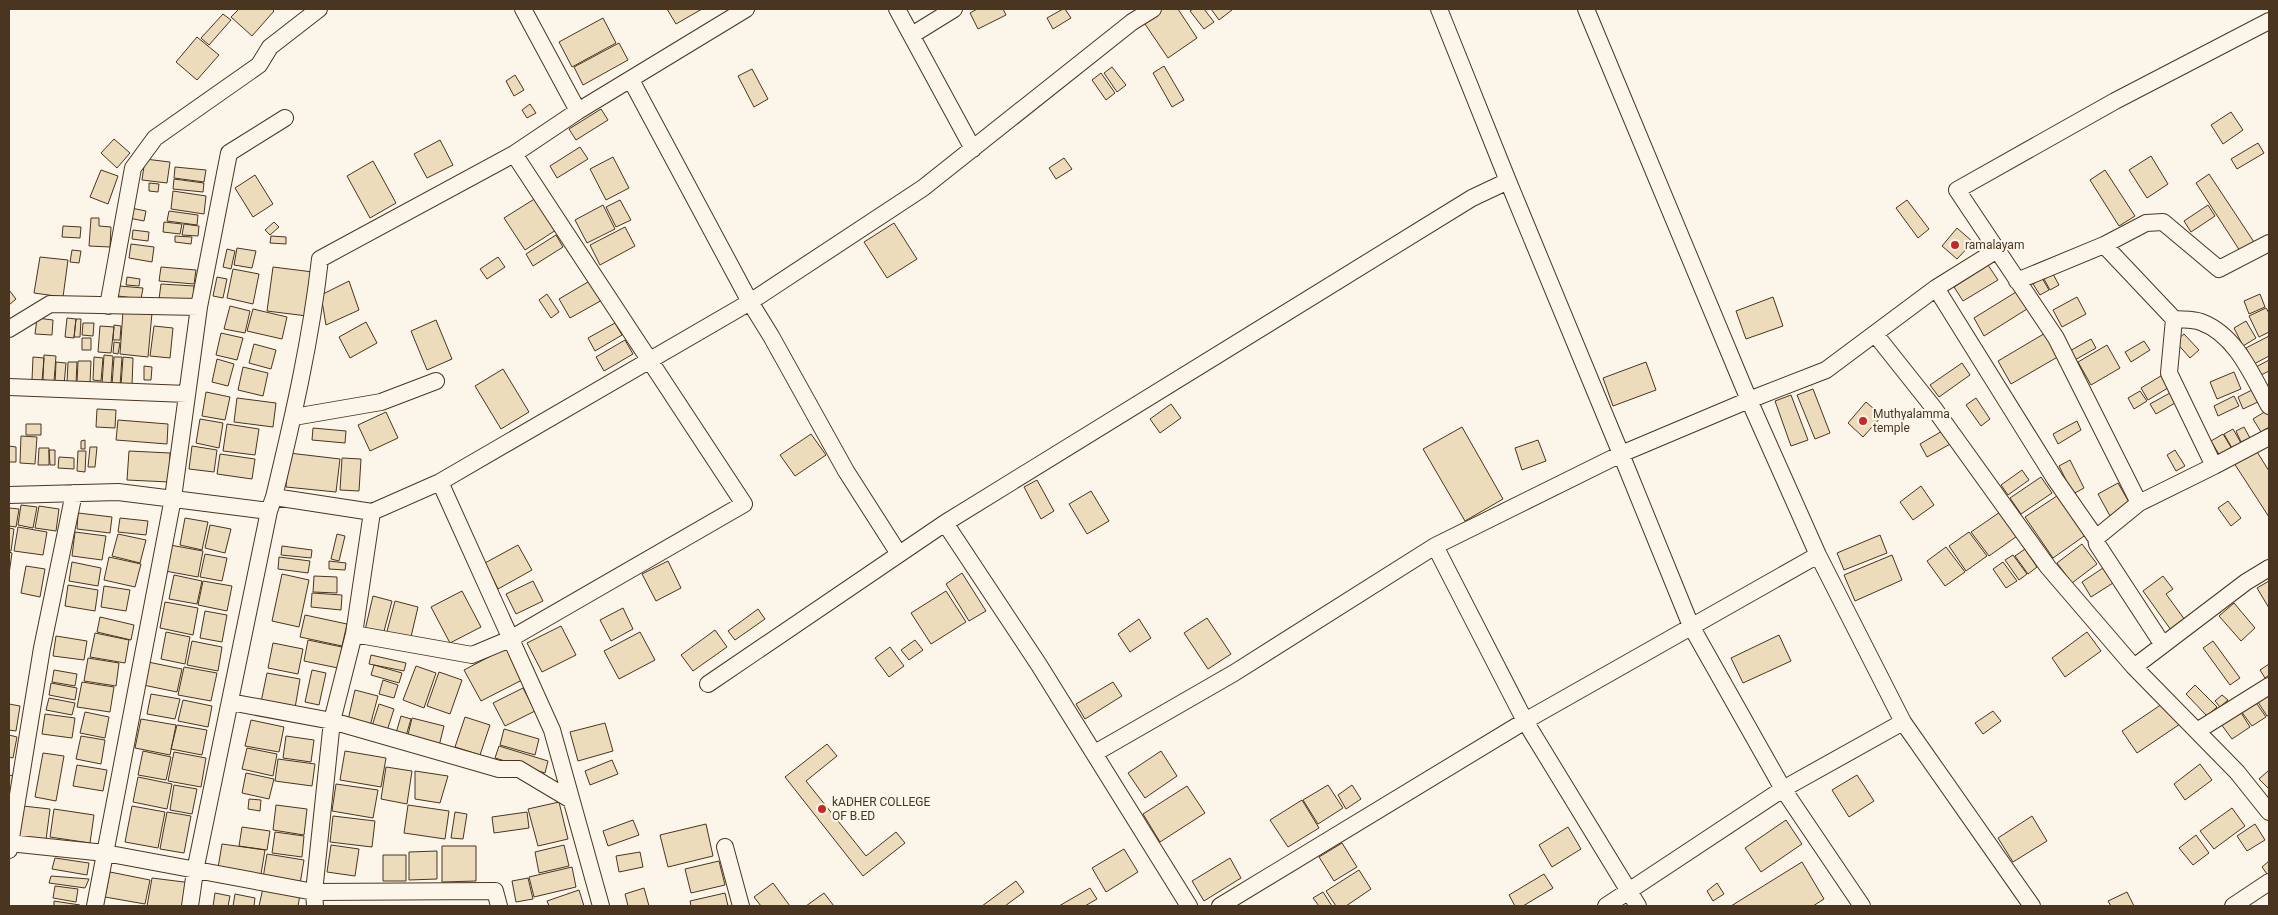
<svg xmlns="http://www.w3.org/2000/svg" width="2278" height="915" viewBox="0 0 2278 915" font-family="Roboto,sans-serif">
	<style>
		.building { fill: #ecdcbc; stroke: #4a3520 }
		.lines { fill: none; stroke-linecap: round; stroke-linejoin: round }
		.street-casing { stroke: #4a3520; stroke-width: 18 }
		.street { stroke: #fbf6e9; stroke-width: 16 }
		.poi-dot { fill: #c62828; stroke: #fbf6e9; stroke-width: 2 }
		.labels { text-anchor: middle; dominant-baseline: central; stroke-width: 4; stroke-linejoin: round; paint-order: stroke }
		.poi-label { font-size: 12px; fill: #4a3520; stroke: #fbf6e9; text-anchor: start }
	</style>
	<rect width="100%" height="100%" fill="#fbf6e9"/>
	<!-- building -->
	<path class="building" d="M239,9h33l2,2 -22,25 -21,-19z
		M667,9h35l-26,15z
		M977,9h26l3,6 -28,14 -8,-16z
		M1063,9h2l6,9 -18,11 -6,-11z
		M1160,9h18l19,29 -29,20 -25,-37z
		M1193,9h11l10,13 -10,7 -14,-18z
		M1211,9h20l1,1 -13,10z
		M223,14l8,6 -22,25 -8,-7z
		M603,18l13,25 -44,24 -13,-25z
		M197,37l22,18 -22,25 -21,-18z
		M619,43l9,17 -45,25 -9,-18z
		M1164,66l20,34 -12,7 -19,-34z
		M1112,67l14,18 -9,7 -13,-19z
		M752,69l16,30 -14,8 -16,-31z
		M1101,73l14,20 -9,7 -14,-20z
		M515,75l9,15 -10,6 -8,-15z
		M530,104l6,9 -9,5 -5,-8z
		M601,109l7,11 -32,20 -7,-11z
		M2231,112l12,18 -20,14 -12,-19z
		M114,139l16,14 -13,15 -16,-15z
		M440,140l13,25 -26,13 -13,-24z
		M2258,143l6,10 -27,16 -6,-10z
		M580,147l8,12 -31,19 -7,-12z
		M2151,156l17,28 -21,14 -18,-28z
		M613,157l16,31 -23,12 -16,-31z
		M1064,158l8,11 -16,10 -7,-11z
		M145,159l25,3 -3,21 -25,-3z
		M373,161l23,42 -26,15 -23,-42z
		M175,167l31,3 -2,12 -30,-4z
		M101,170l17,6 -10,28 -18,-7z
		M2105,170l30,46 -16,10 -29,-46z
		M2209,174l45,68 -14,9 -44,-68z
		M255,175l18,29 -20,13 -18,-29z
		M174,179l30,4 -1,9 -30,-3z
		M149,183l10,1 -1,8 -9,-1z
		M173,191l33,5 -2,18 -33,-5z
		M536,198l20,32 -31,20 -21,-32z
		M620,200l11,20 -15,7 -10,-20z
		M1907,200l22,29 -11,9 -22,-30z
		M603,205l12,24 -28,14 -12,-23z
		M2208,205l7,11 -24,16 -7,-11z
		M131,208l15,3 -2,10 -15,-3z
		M169,211l29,4 -1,10 -30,-4z
		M91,218h8v8l12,1 -1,20 -21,-1z
		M164,222l18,2 -2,10 -17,-2z
		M274,222l5,5 -9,8 -5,-5z
		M894,223l23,36 -30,19 -23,-36z
		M184,224l15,2 -1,10 -16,-1z
		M63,226l18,1 -1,11 -18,-1z
		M625,227l10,19 -35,19 -10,-20z
		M1957,228l16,14 -16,17 -15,-13z
		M133,230l16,2 -1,9 -16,-2z
		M556,235l7,12 -30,19 -7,-12z
		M175,236l17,1 -1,7 -16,-2z
		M271,236l15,1v7l-16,-1z
		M131,244l23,3 -2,15 -23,-4z
		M237,248l19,3 -4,17 -18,-3z
		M227,249l8,2 -4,18 -8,-2z
		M72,250l9,1 -2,12 -9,-1z
		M40,257l28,3 -5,37 -29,-4z
		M498,257l7,10 -18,12 -7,-10z
		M1988,265l10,15 -35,21 -9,-14z
		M161,267l35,3 -2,14 -35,-3z
		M273,267l40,5 -6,44 -40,-5z
		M233,269l26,5 -6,30 -26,-6z
		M2053,274l6,11 -9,5 -6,-11z
		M127,277l13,2 -1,7 -13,-1z
		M217,277l10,2 -4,19 -10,-2z
		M2042,278l7,12 -9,5 -7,-11z
		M593,279l11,20 -34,19 -11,-19z
		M349,281l10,29 -33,15 -5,-30z
		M161,284l33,2 -1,15 -34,-2z
		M119,286l24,2 -2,11 -23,-3z
		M9,290l7,9 -7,6z
		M2016,292l11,17 -43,27 -10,-18z
		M547,294l12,18 -8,6 -12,-18z
		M2260,294l5,13 -16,7 -5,-13z
		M1773,297l10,29 -37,13 -10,-28z
		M2077,297l9,17 -24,13 -9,-17z
		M230,306l20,5 -5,22 -21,-4z
		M2266,308l3,5v19l-10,5 -10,-21z
		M253,309l34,8 -5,22 -35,-8z
		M123,311l29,2 -4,44 -28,-3z
		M37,318l16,2 -1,15 -17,-1z
		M67,318l9,1 -2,19 -9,-1z
		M76,319h5l-1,18h-6z
		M436,320l16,39 -25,11 -16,-39z
		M2246,321l10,17 -13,8 -9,-18z
		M366,322l11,21 -27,15 -11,-21z
		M83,323h11l-1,13 -11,-1z
		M615,323l7,12 -27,16 -7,-13z
		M114,325l7,1 -1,14h-7z
		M100,326l14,1 -3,26 -13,-1z
		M154,326l19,2 -3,30 -20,-2z
		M2047,332l14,23 -50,29 -13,-23z
		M221,333l22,5 -6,22 -21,-5z
		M2184,334l15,16 -9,8 -15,-17z
		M2269,336v20l-15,8 -8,-16z
		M82,338h9v12h-9z
		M2091,339l5,9 -23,13 -5,-9z
		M625,340l8,14 -29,17 -8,-14z
		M2144,341l6,9 -19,12 -6,-10z
		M114,342l6,1 -2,11 -5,-1z
		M254,344l22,6 -5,19 -22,-6z
		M2107,345l13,23 -29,17 -13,-23z
		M44,355l12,1 -2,25 -11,-1z
		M104,355l9,1 -2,28h-9z
		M33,357l11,1 -2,23 -10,-1z
		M94,357l9,1 -2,23 -8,-1z
		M114,357h8l-2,29 -8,-1z
		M123,357l10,1 -1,28h-11z
		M217,359l17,5 -6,22 -16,-4z
		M2269,360v11l-8,4 -5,-8z
		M78,361h13l-1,23 -13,-1z
		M56,362l10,1 -2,22h-9z
		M68,362h9l-1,22 -9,-1z
		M1646,362l10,28 -43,16 -10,-28z
		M1962,363l8,12 -31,22 -9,-12z
		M144,366l8,1 -1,13h-7z
		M243,367l25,6 -5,23 -25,-6z
		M503,369l26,43 -28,17 -26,-43z
		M2234,372l7,17 -24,10 -7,-17z
		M2164,374l7,12 -23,14 -7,-12z
		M1813,389l17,44 -15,6 -18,-44z
		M2254,389l6,12 -17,8 -5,-12z
		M2140,391l7,10 -13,8 -6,-11z
		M206,392l24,5 -5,23 -23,-4z
		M2170,393l5,10 -19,11 -6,-10z
		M1791,395l17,45 -17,6 -16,-45z
		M2234,396l5,10 -21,10 -4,-10z
		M237,398l39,5 -3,24 -39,-5z
		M1976,398l14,21 -9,7 -15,-21z
		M1866,402l16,14 -19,21 -15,-14z
		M1171,404l10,14 -21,15 -10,-14z
		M97,409l19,1 -1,18 -19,-1z
		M2266,411l3,4v12l-8,5 -8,-13z
		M386,412l12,26 -28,13 -12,-26z
		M200,419l23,4 -4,25 -23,-5z
		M118,420l50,4 -1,20 -51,-4z
		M2077,421l4,9 -23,14 -5,-10z
		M26,424h15v11h-15z
		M227,424l32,5 -4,26 -32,-4z
		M1462,427l41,72 -38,22 -42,-72z
		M2244,427l6,11 -9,4 -5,-11z
		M313,428l33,3 -1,12 -33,-3z
		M2233,429l8,14 -9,5 -8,-14z
		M1944,430l8,13 -25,14 -7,-13z
		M811,434l15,21 -31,21 -15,-21z
		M2223,434l9,15 -12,7 -9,-15z
		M21,436l16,1 -2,27 -15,-1z
		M85,440v9h-4v-8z
		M1538,440l8,21 -24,9 -7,-22z
		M9,446l7,1v15h-7z
		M192,446l25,4 -3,22 -25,-3z
		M90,447h7l-2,20h-7z
		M2254,447l15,24v46l-37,-57z
		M39,448h10v17h-11z
		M49,450h6v15h-5z
		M2175,450l10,16 -9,5 -9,-16z
		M78,451h8l-1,21 -8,-1z
		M129,451l41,2 -1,29 -42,-2z
		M289,453l51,6 -4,33 -50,-5z
		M220,454l35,5 -3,20 -35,-5z
		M59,457l15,1v11l-16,-1z
		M342,458l19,1 -2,32 -19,-1z
		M2070,460l14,28 -11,6 -14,-28z
		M2022,470l7,10 -21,15 -7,-10z
		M2041,477l11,16 -31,21 -11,-16z
		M1037,480l17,31 -13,8 -17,-32z
		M2118,483l12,21 -20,12 -12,-22z
		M1921,486l13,19 -21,15 -13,-18z
		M1091,491l18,30 -22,13 -18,-30z
		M2060,494l27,40 -34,24 -28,-41z
		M2228,501l13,17 -10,8 -13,-18z
		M21,505l16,2 -4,21 -15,-3z
		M39,506l20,3 -3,22 -21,-3z
		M9,508l10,1 -3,18 -7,-1z
		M2003,510l17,24 -31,22 -18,-24z
		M78,513l34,4 -2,16 -33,-4z
		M120,518l28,3 -2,14 -28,-3z
		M185,518l23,4 -6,28 -22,-5z
		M210,525l21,4 -6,24 -20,-5z
		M18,527l29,5 -4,23 -29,-4z
		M9,528l5,1 -3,22h-2z
		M75,532l31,4 -4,24 -30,-4z
		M1969,532l18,24 -21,15 -17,-25z
		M118,534l28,6 -6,23 -28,-7z
		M337,534l8,2 -6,25 -8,-2z
		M1880,535l7,18 -43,17 -7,-17z
		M2082,544l15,20 -25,19 -15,-20z
		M170,545l33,6 -5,26 -33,-6z
		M518,545l14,25 -34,19 -13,-26z
		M282,546l30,4 -1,8 -30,-3z
		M1946,547l19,25 -20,14 -18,-25z
		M2025,549l12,18 -9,7 -13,-18z
		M9,552l3,1 -3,21z
		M205,554l22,4 -5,23 -22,-4z
		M1892,555l10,25 -47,21 -11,-26z
		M2013,555l14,19 -8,6 -14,-20z
		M109,557l32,7 -6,23 -31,-7z
		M279,557l31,4 -2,12 -30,-4z
		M329,561l17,2 -1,7 -16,-1z
		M668,561l13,27 -25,13 -14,-27z
		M72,562l29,6 -3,18 -29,-5z
		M2003,562l14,19 -11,7 -13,-19z
		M26,566l19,3 -5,28 -19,-4z
		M2103,568l10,15 -22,14 -9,-15z
		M962,573l24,38 -17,10 -23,-37z
		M282,574l27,6 -10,47 -27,-6z
		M174,575l28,6 -5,23 -28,-5z
		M314,576l23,1v16l-24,-1z
		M2163,576l10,13 -7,5 19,26 -14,10 -28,-39z
		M203,581l29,5 -5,25 -29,-6z
		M533,581l10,20 -27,13 -10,-20z
		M2269,581v27l-12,-20z
		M68,585l30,5 -3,21 -30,-5z
		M104,586l26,4 -4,21 -25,-4z
		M462,591l19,36 -31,16 -19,-36z
		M946,591l20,31 -35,22 -20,-31z
		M312,593l30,2 -1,15 -30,-3z
		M373,596l19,5 -9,34 -18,-5z
		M395,601l23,6 -8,34 -24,-6z
		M165,602l33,6 -5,27 -33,-7z
		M2234,603l21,25 -14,13 -22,-25z
		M623,608l10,21 -22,12 -11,-21z
		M758,609l7,10 -30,21 -7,-9z
		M205,611l22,4 -5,27 -22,-4z
		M305,615l42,9 -5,22 -42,-9z
		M100,617l34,8 -3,15 -34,-8z
		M1207,618l24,36 -23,15 -24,-36z
		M1139,619l12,19 -21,14 -12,-18z
		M561,626l15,29 -34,17 -15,-29z
		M715,630l12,17 -34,24 -12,-16z
		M166,632l24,5 -5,27 -24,-5z
		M640,632l15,28 -36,19 -15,-28z
		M2087,632l14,19 -36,26 -13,-19z
		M95,633l34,7 -4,23 -35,-6z
		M1779,635l12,26 -48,22 -12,-25z
		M56,636l31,5 -3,19 -31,-4z
		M308,640l34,7 -4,21 -34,-7z
		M915,640l8,10 -14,10 -8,-10z
		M192,641l30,6 -4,24 -31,-6z
		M2213,641l27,37 -10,7 -27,-37z
		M273,643l30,6 -5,25 -30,-6z
		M890,647l14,19 -15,11 -14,-19z
		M506,648l16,32 -41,21 -17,-31z
		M371,655l35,8 -2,8 -35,-7z
		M88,658l31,5 -3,23 -32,-5z
		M148,662l34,7 -5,23 -34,-7z
		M2269,664v11l-4,3 -5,-8z
		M374,665l28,8 -3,10 -28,-8z
		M416,666l20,7 -12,35 -21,-8z
		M184,667l33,6 -6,28 -33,-6z
		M54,670l23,4 -2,12 -23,-4z
		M312,670l14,3 -7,32 -14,-3z
		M439,672l23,8 -12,34 -23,-8z
		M267,673l33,6 -5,29 -34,-6z
		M383,680l15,5 -4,13 -15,-4z
		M82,682l32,5 -4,25 -33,-5z
		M1113,682l9,14 -37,23 -9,-15z
		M51,683l26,5 -2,12 -26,-5z
		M2195,685l22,22 -10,9 -21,-22z
		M523,688l12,23 -30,15 -12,-23z
		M355,690l23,6 -8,30 -22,-6z
		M151,694l29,5 -5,20 -28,-5z
		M2269,694v21l-2,1 -9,-14z
		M2222,695l6,5 -8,7 -5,-6z
		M49,698l26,5 -3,12 -26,-5z
		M183,700l29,6 -4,21 -30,-6z
		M2255,701l11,16 -14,9 -11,-15z
		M2165,702l15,22 -43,29 -15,-22z
		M9,704l11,2 -4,25 -7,-1z
		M379,704l15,5 -7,22 -15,-5z
		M1993,711l8,10 -18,13 -8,-11z
		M2240,711l10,16 -18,12 -11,-15z
		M85,712l24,5 -4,21 -25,-5z
		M45,714l30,4 -3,20 -30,-4z
		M401,716l10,3 -5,17 -10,-3z
		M465,717l25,8 -10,30 -25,-8z
		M412,718l32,8 -5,20 -32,-7z
		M141,719l35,6 -6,30 -35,-7z
		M251,720l33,7 -5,25 -34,-6z
		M605,723l8,28 -35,10 -8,-29z
		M177,725l30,5 -5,25 -31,-6z
		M504,729l35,10 -4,16 -35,-10z
		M9,735l8,2 -4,21 -4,-1z
		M81,736l24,4 -4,24 -25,-5z
		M286,736l28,4 -3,22 -28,-4z
		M827,744l10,12 -31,25 60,75 30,-24 9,11 -42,33 -78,-99z
		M499,746l49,15 -3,12 -50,-15z
		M247,748l30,6 -4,22 -31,-7z
		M143,751l28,6 -5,23 -28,-5z
		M345,751l41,7 -5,29 -41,-7z
		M1161,751l16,25 -32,22 -17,-25z
		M174,752l32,6 -5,29 -33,-6z
		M43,753l21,3 -8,45 -21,-4z
		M278,759l37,5 -3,22 -37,-5z
		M612,760l6,14 -28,11 -5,-14z
		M2200,764l12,16 -27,20 -11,-16z
		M77,765l30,5 -4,21 -30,-5z
		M386,767l26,4 -5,33 -26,-5z
		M415,771l33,5 -8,27 -25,-4z
		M2268,771l1,1v17l-10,-10z
		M246,773l28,6 -5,20 -27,-6z
		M9,775l5,1 -5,19z
		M1857,775l17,26 -25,16 -17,-27z
		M138,777l34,7 -5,25 -34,-7z
		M336,784l42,6 -5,28 -41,-7z
		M174,785l23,4 -5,25 -22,-4z
		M1328,785l15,23 -25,16 -15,-24z
		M1352,785l9,14 -15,10 -8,-14z
		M1187,786l18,27 -45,29 -17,-28z
		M249,799l12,1 -1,11 -12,-2z
		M1302,800l17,28 -31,19 -18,-27z
		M559,802l9,37 -30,7 -10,-37z
		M276,805l31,4 -3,26 -31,-5z
		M408,805l41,6 -4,28 -41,-6z
		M23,806l27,3 -4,31 -28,-4z
		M132,806l33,6 -7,36 -33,-6z
		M2232,808l13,18 -31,23 -14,-18z
		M54,809l40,6 -4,28 -40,-6z
		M167,812l24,4 -7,37 -24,-4z
		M455,812l12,2 -4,25 -12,-1z
		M527,812l2,16 -35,5 -2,-16z
		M333,816l42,5 -3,26 -42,-5z
		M2032,816l15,25 -34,21 -15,-24z
		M633,820l6,15 -31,11 -5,-15z
		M1786,820l16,24 -41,28 -16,-24z
		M706,824l7,32 -45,11 -8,-32z
		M2255,824l10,16 -18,11 -10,-15z
		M242,827l28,4 -3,19 -28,-4z
		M1568,827l13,22 -29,18 -13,-22z
		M275,832l29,4 -2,21 -30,-4z
		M2196,835l13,18 -16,12 -14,-17z
		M1342,843l15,24 -23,14 -15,-24z
		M222,844l43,6 -4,24 -43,-6z
		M331,845l28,4 -4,27 -28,-4z
		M564,845l5,21 -30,7 -4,-21z
		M442,846h34v35l-34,1z
		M1124,849l14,23 -32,20 -14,-24z
		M437,851v28l-28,1v-28z
		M640,852l3,15 -24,5 -3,-16z
		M267,854l37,6 -4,24 -37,-6z
		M383,855h23v26h-23z
		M55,858l34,5 -2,12 -35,-6z
		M1230,858l11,20 -37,23 -12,-20z
		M719,861l6,24 -34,8 -6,-24z
		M2269,861v16l-7,-10z
		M1802,862l22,37 -11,7h-82z
		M572,867l4,20 -42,10 -5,-20z
		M1359,870l12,19 -25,17h-10l-10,-15z
		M110,872l40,8 -5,24 -40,-7z
		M1544,874l9,14 -30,18h-8l-6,-11z
		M51,876l38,3 -4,9 -36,-5z
		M152,878l40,5 -3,23h-42z
		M528,878l5,21 -17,3 -4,-21z
		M1016,881l8,11 -19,14h-23z
		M773,883l17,23h-29l-7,-9z
		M1717,883l7,11 -11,7 -6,-10z
		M55,886l23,3 -2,13 -23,-4z
		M263,888l37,7 -2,11h-39z
		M644,888l5,18h-21l-3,-12z
		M1090,888l7,11 -12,7h-26z
		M579,890l5,16h-35l-2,-5z
		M1323,892l9,14h-13l-6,-8z
		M2127,892l7,14h-23l-3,-5z
		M215,893l15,3 -2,10h-15z
		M725,893l3,13h-37l-1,-5z
		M824,893l10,13h-28z
		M235,894l20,4 -1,8h-21z
		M54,901l26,4v1h-26z"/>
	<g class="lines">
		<defs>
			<path id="street" d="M523,9l55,102
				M897,9l76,140
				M1586,9l163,391 77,-30 110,-82 61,-38
				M2269,21l-154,80 -158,89 99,148 83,165 75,-37 55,-29
				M912,35l42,-26
				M631,80l119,222 21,34 75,135 53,83
				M2104,245l70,74 -5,54 45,93
				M2017,281l87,-36 42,-22 17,-1 56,47 50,-26
				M1936,288l119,191 41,59
				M108,306l25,-138 22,-30 104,-73 11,-18 49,-38
				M2174,319c9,1 19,0 27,3 35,13 51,53 68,84
				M9,329l41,-25 149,3
				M1875,334l58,73 115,160 86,100
				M9,387l178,7
				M294,417l87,-15 55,-21
				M440,482l112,248 49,176
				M9,495l109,-3 151,19 -74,360 -5,35
				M274,497c19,-79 37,-157 46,-238l194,-105 64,-43 168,-102
				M2139,503l-43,35 1,6 66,101
				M269,511l5,-14 98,15 68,-30 310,-180 173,-114 209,-166 21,-13
				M945,523l527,-325 36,-17
				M1435,546l90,175 113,185
				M2269,568l-23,14 -112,85 103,105 32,40
				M354,634l118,21 38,-16 234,-135 -230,-350
				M708,684l237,-161 94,142 150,241
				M230,702l102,19 167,48h20l52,31
				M2197,731l72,-45
				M1095,753l139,-80 201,-127 186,-92 -113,-273 -69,-172
				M9,843l96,10 209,39 181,-1 4,15
				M725,847l16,59
				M9,850l33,-202 32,-155
				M95,906l78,-408 26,-191 30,-154 56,-35
				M315,906l-1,-14 18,-171 22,-87 18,-122
				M1220,906l305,-185 293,-166
				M1606,906l177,-117 120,-67
				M1862,906l-79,-117 -92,-163 -70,-172 128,-54 69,155 85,167 129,184
				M2233,906l36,-24"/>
		</defs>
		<!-- street casing -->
		<use href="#street" class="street-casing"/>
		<!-- street -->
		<use href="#street" class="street"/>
	</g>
	<!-- markers -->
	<g class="poi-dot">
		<circle cx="1955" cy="245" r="5"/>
		<circle cx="1863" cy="421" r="5"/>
		<circle cx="822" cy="809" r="5"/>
	</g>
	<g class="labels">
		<!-- poi labels -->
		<g class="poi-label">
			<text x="1965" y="245">ramalayam</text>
			<text x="1873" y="414">Muthyalamma<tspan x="1873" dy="14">temple</tspan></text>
			<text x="832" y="802">kADHER COLLEGE<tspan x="832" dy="14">OF B.ED</tspan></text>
		</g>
	</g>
	<!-- border -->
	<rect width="2278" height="915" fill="none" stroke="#4a3520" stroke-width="20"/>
</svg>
